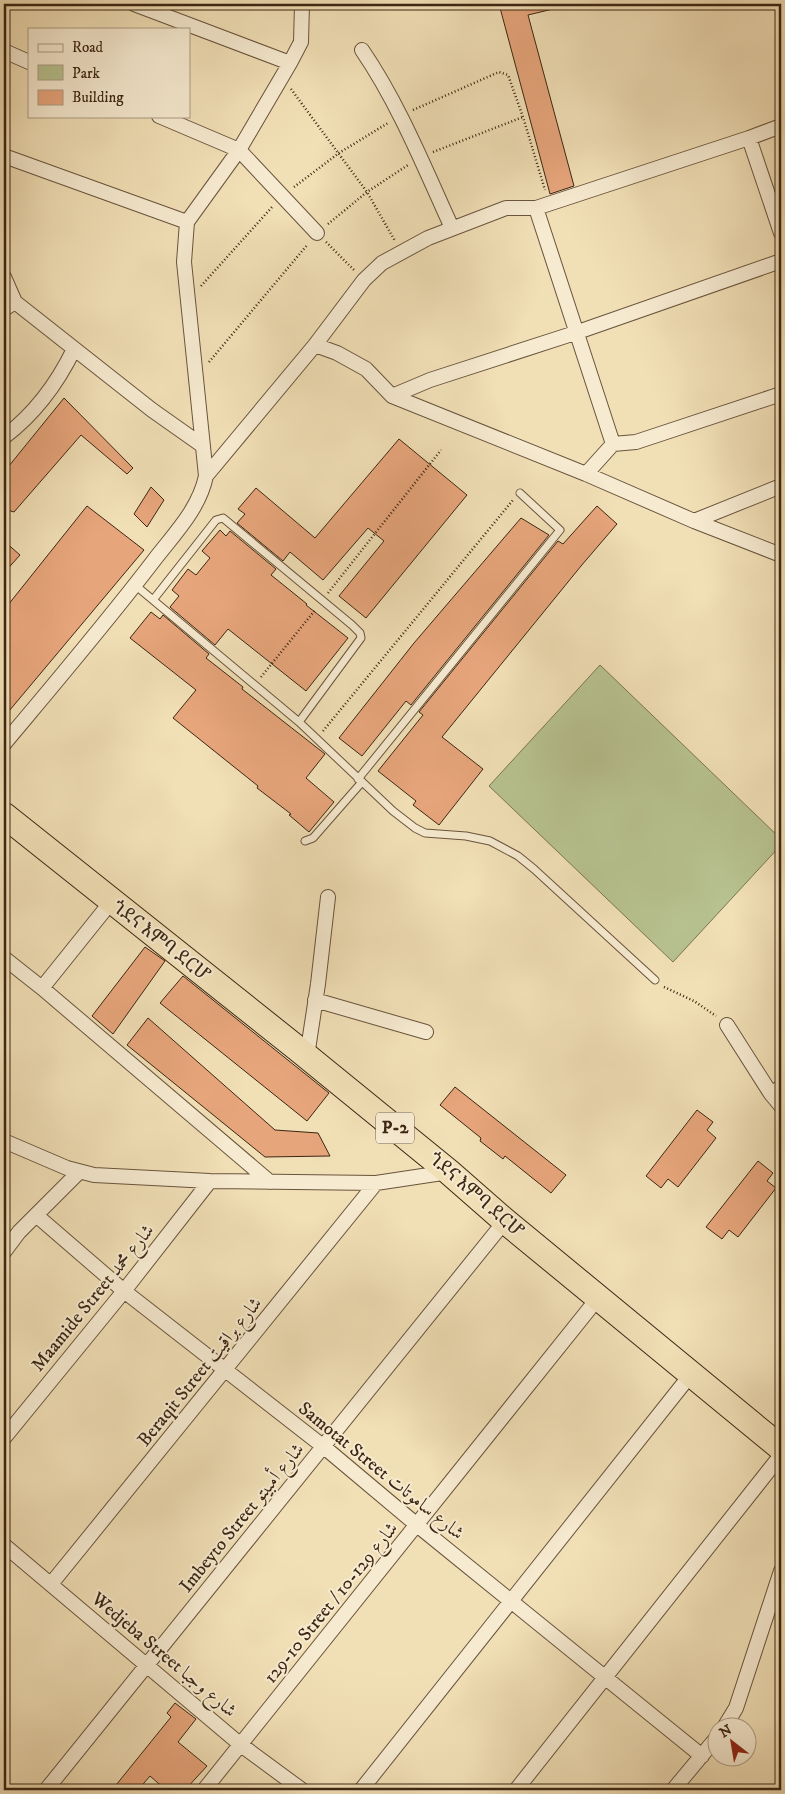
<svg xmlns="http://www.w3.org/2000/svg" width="785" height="1794" viewBox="0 0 785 1794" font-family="'IM FELL DW Pica',Amiri,'Noto Serif Ethiopic',serif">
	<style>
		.green { fill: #b7c290; stroke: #7a7452 }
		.building { fill: #e7a57b; stroke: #3c2613 }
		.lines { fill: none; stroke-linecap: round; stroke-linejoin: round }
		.lane-casing { stroke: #69543c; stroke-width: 9 }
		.street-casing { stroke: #69543c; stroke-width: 16 }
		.highway-casing { stroke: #3c2613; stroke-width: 27 }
		.path { stroke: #3c2613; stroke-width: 2.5; stroke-dasharray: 1 2.5; stroke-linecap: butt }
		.lane { stroke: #f6ead0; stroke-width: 7 }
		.street { stroke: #f6ead0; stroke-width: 14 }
		.highway { stroke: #f1dfb6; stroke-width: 25 }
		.labels { text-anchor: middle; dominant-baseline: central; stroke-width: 4; stroke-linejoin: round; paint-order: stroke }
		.shield { fill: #f6ead0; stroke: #74614c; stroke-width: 1 }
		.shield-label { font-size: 18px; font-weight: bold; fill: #3c2613 }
		.street-label { font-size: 19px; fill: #3c2613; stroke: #f6ead0 }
	</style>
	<rect width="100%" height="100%" fill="#f1dfb6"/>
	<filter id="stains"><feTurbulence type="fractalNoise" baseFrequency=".004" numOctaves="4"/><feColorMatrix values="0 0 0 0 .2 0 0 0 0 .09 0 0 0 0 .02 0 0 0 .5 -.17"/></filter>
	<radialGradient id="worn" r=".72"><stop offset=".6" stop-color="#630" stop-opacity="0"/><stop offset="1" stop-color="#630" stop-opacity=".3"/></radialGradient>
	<!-- green -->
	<path class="green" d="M600,665l181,174v6l-108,117 -184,-176z"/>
	<!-- building -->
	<path class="building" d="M499,4h57l1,4 -29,7 46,171 -24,8z
		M64,398l69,70 -6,6 -46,-39 -67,77 -10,-3v-37z
		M399,439l68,56 -101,123 -27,-22 45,-55 -16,-13 -45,52 -33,-28 -7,9 -46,-38 8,-9 -7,-5 18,-21 59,50z
		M151,487l13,13 -17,27 -13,-13z
		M87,506l57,44 -140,167v-107z
		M597,506l20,18 -36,42 -139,171 41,32 -44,56 -26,-20 3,-4 -38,-30 45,-56 -4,-3 139,-171 5,3z
		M521,518l28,17 -138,170 -5,-4 -44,55 -23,-18 75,-95z
		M220,530l6,6 4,-5 46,38 -5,6 36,29 -1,1 42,33 -42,53 -78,-62 -13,16 -45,-38 9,-11 -7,-6 16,-21 8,6 14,-17 -8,-7z
		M4,541l16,14 -16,18z
		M151,612l9,7 3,-4 46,39 -3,4 37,29 -1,2 83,65 -19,24 28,24 -25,30 -20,-17 2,-1 -34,-26 1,-2 -85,-68 23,-28 -66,-52z
		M145,947l20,14 -52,73 -21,-18z
		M183,976l146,117 -22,28 -147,-118z
		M148,1018l127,112 43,3 12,23 -65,1 -138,-112z
		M455,1087l111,88 -15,18 -46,-37 -2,3 -23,-18 1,-3 -41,-33z
		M697,1110l16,12 -6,8 9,8 -38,49 -10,-8 -7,9 -15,-12z
		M758,1161l15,12 -6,8 9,7 -38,49 -9,-7 -7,9 -16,-12z
		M175,1703l21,16 -18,23 29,24 -22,24h-19l-16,-14 -12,14h-26l59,-73 -4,-4z"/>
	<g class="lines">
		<defs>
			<path id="lane" d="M135,585l164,137 94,89 22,17 10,5 41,3 24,5 28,15 16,13 121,111
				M153,600l63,-80 7,-2 129,107 8,8 1,5 -62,84
				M358,779l202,-249 -40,-37
				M305,841l8,-3 49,-56"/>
			<path id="street" d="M134,4l156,59
				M362,50c37,54 63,119 90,178
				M4,51l25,11
				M159,116l80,34 78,83
				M749,138l32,95
				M4,156l183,66
				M536,208l77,236
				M4,277l11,25 137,108 51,36
				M4,309l11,-7
				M315,345l22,8 29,16 26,27 194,78 108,47 87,34
				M392,396l38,-16 145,-47 206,-72
				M4,437c32,-24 53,-53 70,-88
				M586,474l27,-30 23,-2 145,-48
				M206,476l-22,-214 3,-40 52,-72 51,-87 11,-21 1,-38
				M694,521l87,-35
				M4,744c51,-61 103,-122 151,-185 20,-26 44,-50 51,-83l109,-131 49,-65 18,-17 46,-25 78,-30h30l213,-70 32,-12
				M4,958l38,30 228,194
				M42,988l69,-86
				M315,1000l111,32
				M727,1025l44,69 10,12
				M307,1056l11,-72 10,-87
				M771,1094l10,-7
				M4,1141l63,27 27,7 116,6 166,2 73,-11
				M36,1215l88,76 200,156 93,78 285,231
				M4,1252l15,-20 60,-60
				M4,1438l120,-147 86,-110
				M4,1545l237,200 61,45
				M51,1584l325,-401
				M725,1726l11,-18 45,-137
				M46,1790l459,-569
				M204,1790l394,-492
				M361,1790l331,-417
				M516,1790l265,-335
				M673,1790l45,-54"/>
			<path id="highway" d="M4,815l294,234 151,123 56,49 276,227"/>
		</defs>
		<!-- lane casing -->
		<use href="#lane" class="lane-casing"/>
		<!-- street casing -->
		<use href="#street" class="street-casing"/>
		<!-- highway casing -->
		<use href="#highway" class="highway-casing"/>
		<!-- path -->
		<path class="path" d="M291,89l76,103 28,49
			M413,110l86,-38 9,3 15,42 22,73
			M433,152l90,-35
			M294,187l45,-34 49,-30
			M328,224l39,-32 41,-27
			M326,242l28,28
			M201,286l72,-80
			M209,362l99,-118
			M328,593l113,-143
			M261,677l55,-68
			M323,731l190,-231
			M664,987l30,14 22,15"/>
		<!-- lane -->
		<use href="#lane" class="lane"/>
		<!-- street -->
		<use href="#street" class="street"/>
		<!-- highway -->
		<use href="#highway" class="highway"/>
	</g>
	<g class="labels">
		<!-- shield labels -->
		<rect class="shield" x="376" y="1112.5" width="38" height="31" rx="4"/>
		<g class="shield-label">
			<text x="395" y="1128">P-2</text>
		</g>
		<!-- street labels -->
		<g class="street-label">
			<text transform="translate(161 941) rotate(38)">ጎደና እምባ ደርሆ</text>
			<text transform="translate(476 1195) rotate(41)">ጎደና እምባ ደርሆ</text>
			<text transform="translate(93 1298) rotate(-51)">Maamide Street شارع محمد</text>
			<text transform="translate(200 1372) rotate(-51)">Beraqit Street شارع براقيت</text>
			<text transform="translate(381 1471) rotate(39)">Samotat Street شارع ساموتات</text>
			<text transform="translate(242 1518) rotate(-51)">Imbeyto Street شارع أمبيتو</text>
			<text transform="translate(331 1603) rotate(-51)">129-10 Street / شارع 129-10</text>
			<text transform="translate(164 1655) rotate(40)">Wedjeba Street شارع وجبا</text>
		</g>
	</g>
	<!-- margin -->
	<rect width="785" height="1794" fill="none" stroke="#f1dfb6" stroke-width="20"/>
	<rect x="5" y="5" width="775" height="1784" fill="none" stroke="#3c2613" stroke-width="2.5"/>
	<rect x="10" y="10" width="765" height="1774" fill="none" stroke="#3c2613"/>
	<!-- legend -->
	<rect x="28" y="28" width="162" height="90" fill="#f6ead0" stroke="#ac9c84"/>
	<rect x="38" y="44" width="25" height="8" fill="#f6ead0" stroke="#ac9c84"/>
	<text x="72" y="52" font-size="15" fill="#3c2613">Road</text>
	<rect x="38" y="65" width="25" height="15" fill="#b7c290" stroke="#ac9c84"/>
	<text x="72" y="78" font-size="15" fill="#3c2613">Park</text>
	<rect x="38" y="90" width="25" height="15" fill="#e7a57b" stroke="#ac9c84"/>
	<text x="72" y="102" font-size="15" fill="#3c2613">Building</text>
	<!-- north arrow -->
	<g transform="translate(732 1742) rotate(329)"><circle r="24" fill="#f6ead0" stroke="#ac9c84"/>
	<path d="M0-4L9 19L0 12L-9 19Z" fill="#8f2418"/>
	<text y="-8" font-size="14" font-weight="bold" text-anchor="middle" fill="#3c2613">N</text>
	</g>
	<rect width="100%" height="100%" filter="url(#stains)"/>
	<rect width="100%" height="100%" fill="url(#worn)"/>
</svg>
